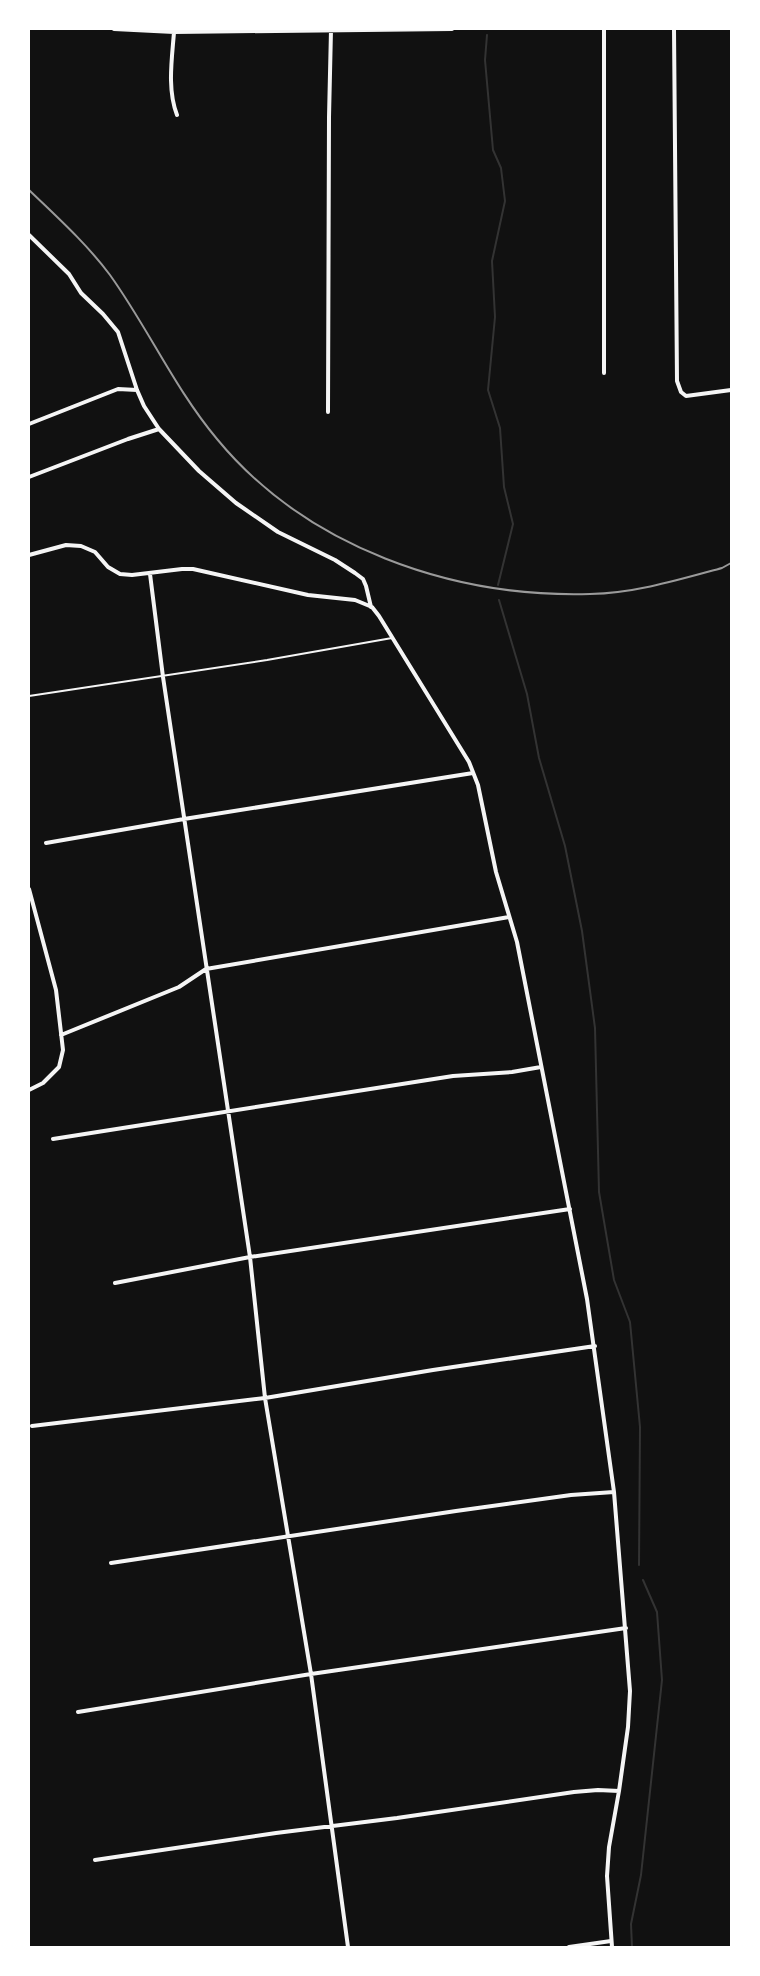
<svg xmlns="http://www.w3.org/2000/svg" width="760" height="1976" viewBox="0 0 760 1976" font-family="Roboto,sans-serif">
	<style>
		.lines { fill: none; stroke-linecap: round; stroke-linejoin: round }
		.stream { stroke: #333; stroke-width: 2 }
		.service { stroke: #f5f5f5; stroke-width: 2 }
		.minor { stroke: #f5f5f5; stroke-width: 4 }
		.rail { stroke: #9a9a9a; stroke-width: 2 }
	</style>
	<rect width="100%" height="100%" fill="#111"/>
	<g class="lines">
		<!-- stream -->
		<path class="stream" d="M487,35l-2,25 8,90 8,18 4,33 -13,60 3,56 -7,73 12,38 4,59 9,37 -15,61
			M499,600l28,94 12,64 26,88 17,85 13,97 4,164 15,88 16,42 10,105 -1,138
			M632,1947l-1,-23 10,-49 21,-195 -5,-68 -14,-32"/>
		<!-- service -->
		<path class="service" d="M29,696l238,-36 125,-22"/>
		<!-- minor -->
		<path class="minor" d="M114,29l60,3 278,-3
			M604,29v344
			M674,29l3,352 4,11 5,4 45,-6
			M174,32c-2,27 -7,57 3,83
			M29,235l40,39 12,19 22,21 15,18 19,58 7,16 15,23 40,42 37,32 42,29 57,28 20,13 8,6 3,7 5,21
			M328,412l1,-295 2,-87
			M29,424l89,-35 19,1
			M29,477l99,-38 31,-10
			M29,555l37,-10 15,1 14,6 13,15 12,7 12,1 50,-6h11l115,26 47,5 17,7 7,9 90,146 9,23 18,87 21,70 70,357 27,193 16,199 -2,36 -9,64 -10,56 -2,29 5,71
			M150,574l13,103 87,580 15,141 46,276 37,273
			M46,843l138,-24 289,-46
			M29,889l27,101 7,60 -4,17 -16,16 -14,7
			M61,1035l118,-48 27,-18 303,-52
			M53,1139l400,-63 59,-4 29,-5
			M115,1283l135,-26 320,-48
			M32,1426l233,-28 168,-28 162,-24
			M111,1563l345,-52 115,-16 43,-3
			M78,1712l233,-38 315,-46
			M95,1860l181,-27 121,-15 177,-26 24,-2 21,1
			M569,1947l42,-6"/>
		<!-- rail -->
		<path class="rail" d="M29,190c28,27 58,54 81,85 38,53 65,114 107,164 89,108 235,159 373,155 45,-1 88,-14 132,-26l9,-5"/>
	</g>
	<!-- border -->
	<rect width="760" height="1976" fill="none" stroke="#ffffff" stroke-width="60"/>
</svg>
